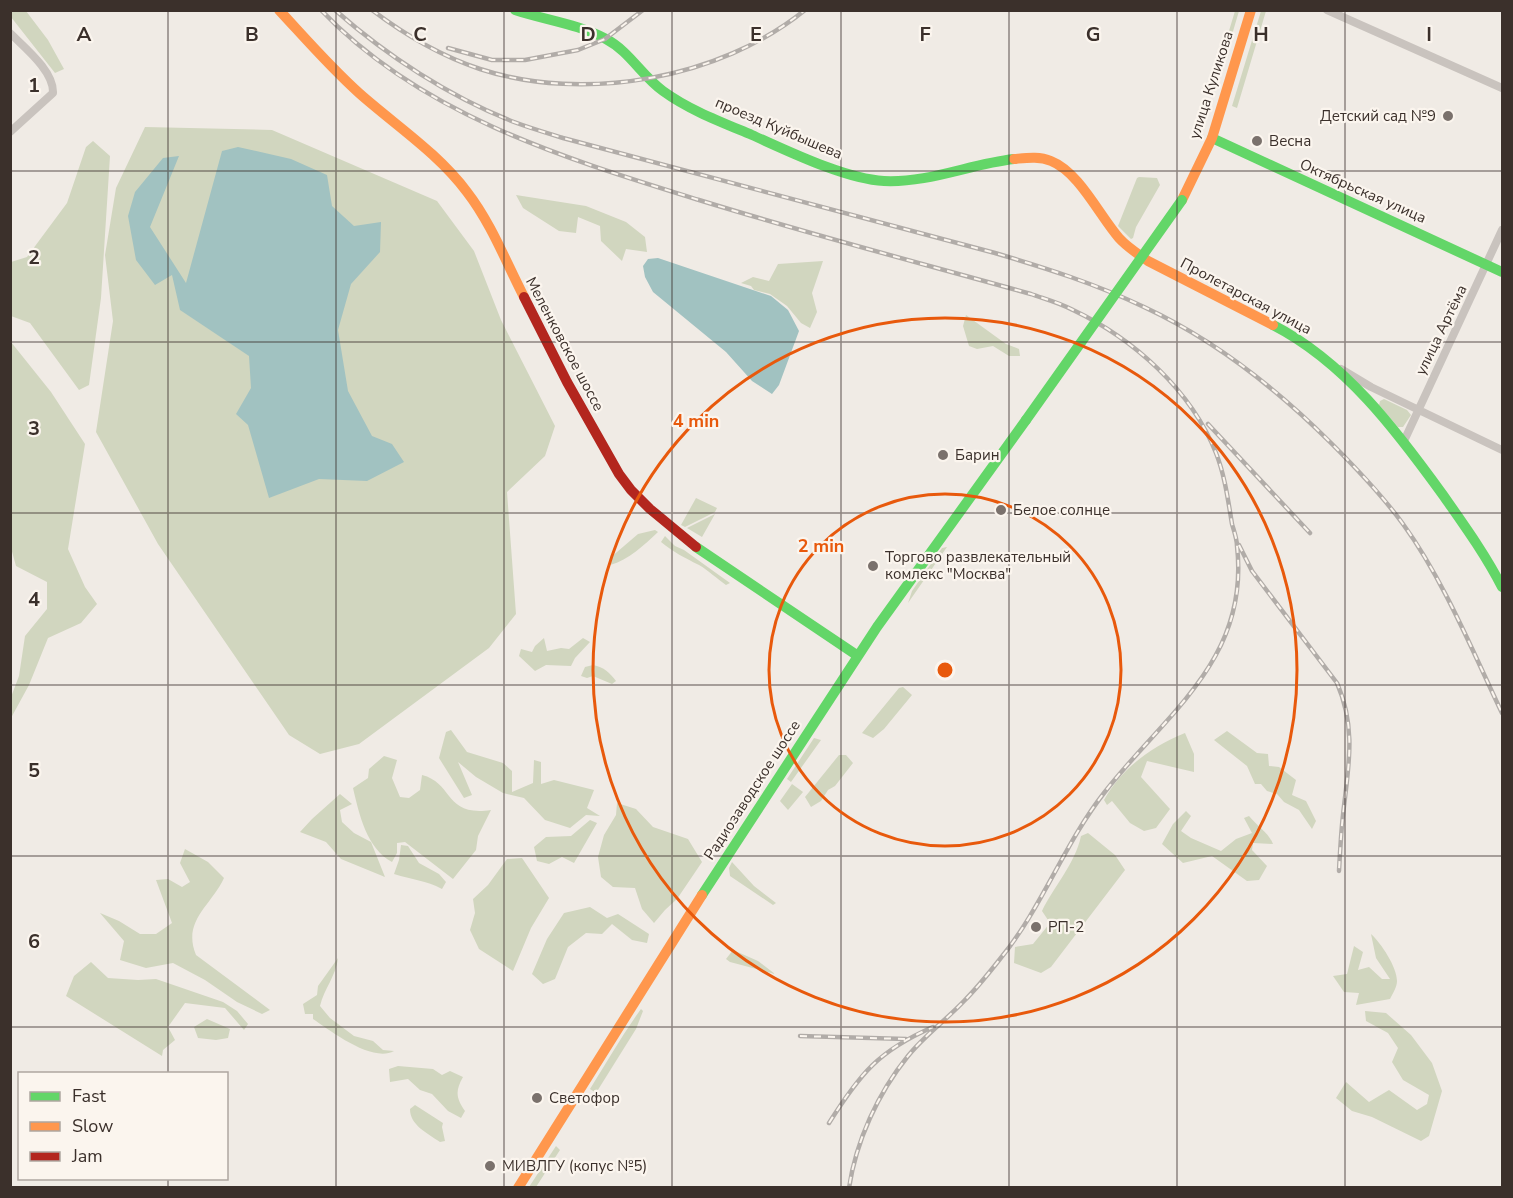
<svg xmlns="http://www.w3.org/2000/svg" width="1513" height="1198" viewBox="0 0 1513 1198" font-family="'Nunito Sans',sans-serif">
	<style>
		.green { fill: #d1d6bf }
		.water { fill: #a1c2c1 }
		.lines { fill: none; stroke-linecap: round; stroke-linejoin: round }
		.street { stroke: #c9c3be; stroke-width: 8 }
		.fast { stroke: #63d668; stroke-width: 10 }
		.slow { stroke: #ff974d; stroke-width: 10 }
		.jam { stroke: #b3261e; stroke-width: 10 }
		.rail-casing { stroke: #b1aca8; stroke-width: 4.5 }
		.rail { stroke: #fbf5ee; stroke-width: 2; stroke-dasharray: 7; stroke-linecap: butt }
		.fast-bridge { stroke: #63d668; stroke-width: 10 }
		.grid { fill: none; stroke: #3b302b; stroke-width: 1.5; stroke-opacity: 0.55 }
		.ring { fill: none; stroke: #e8590c; stroke-width: 3 }
		.poi-dot { fill: #7a716c; stroke: #fbf5ee; stroke-width: 2 }
		.labels { text-anchor: middle; dominant-baseline: central; stroke-width: 4.5; stroke-linejoin: round; paint-order: stroke }
		.street-label { font-size: 15px; fill: #3b302b; stroke: #fbf5ee }
		.poi-label { font-size: 15px; fill: #3b302b; stroke: #fbf5ee; text-anchor: start }
		.grid-label { font-size: 20px; text-anchor: middle; font-weight: bold; fill: #3b302b; stroke: #fbf5ee; stroke-width: 4.5; stroke-linejoin: round; paint-order: stroke }
		.centre { fill: #e8590c; stroke: #fbf5ee; stroke-width: 3 }
		.ring-label { font-size: 18px; text-anchor: middle; font-weight: bold; fill: #e8590c; stroke: #fbf5ee; stroke-width: 4.5; stroke-linejoin: round; paint-order: stroke }
	</style>
	<rect width="100%" height="100%" fill="#f0ebe5"/>
	<!-- green -->
	<path class="green" d="M11,10l15,1 22,29 16,29 -9,4 -44,-56z
		M1235,11h4l-23,78 -4,-2z
		M1261,11h5l-29,97 -5,-2z
		M145,127l127,3 165,71 37,50 27,69 54,106 -10,30 -38,36 9,122 -27,34 -130,96 -39,10 -31,-19 -131,-191 -62,-112 17,-111 -8,-66 11,-67z
		M93,141l17,15 -9,142 -12,87 -10,5 -49,-67 -19,-7v-54l16,-5 40,-54 19,-56z
		M1139,177l18,1 3,7 -24,42 -3,11 -2,1 -13,-13 19,-48z
		M516,195l70,11 40,16 19,15 2,15 -21,-3 -4,12 -21,-20 -1,-15 -22,-9 -2,16 -17,-2 -36,-23z
		M823,261l-11,32 5,19 -7,16 -9,-5 -14,-17 -17,-12 -16,-4 -3,-4 -10,-3 12,-6 16,4 9,-17z
		M966,315l40,29 13,5 1,7h-11l-16,-10 -16,3 -8,-3 -6,-20z
		M11,342l40,50 34,52 -17,105 17,38 12,17 -16,19 -33,15 -19,47 -18,33v-21l8,-21 6,-40 22,-27v-27l-31,-16 -5,-18z
		M1384,399l23,11 4,5 -8,12h-5l-19,-22 1,-4z
		M696,498l21,10 -2,4 -30,15 -4,-2z
		M715,514l-13,23 -15,-9z
		M655,530l3,2c-14,13 -29,28 -48,33v-7l28,-24z
		M665,536l10,10 9,4 46,33 -4,2c-9,-6 -18,-15 -27,-20 -14,-7 -26,-13 -38,-23z
		M947,547l-39,56 4,-12 30,-43z
		M544,638l3,13 14,-3 8,1 14,-11 7,4 -15,16 -4,8 -25,-1 -11,6 -16,-15 2,-7 11,3 3,-6z
		M593,665c11,2 17,8 23,16l-4,3 -19,-8 -6,2 -6,-2 4,-9z
		M903,687l9,8 -28,34 -11,9 -11,-5 37,-45z
		M451,730l16,22 36,11 9,8v21l21,-9 1,-23 7,2v22l13,-4 40,10 -7,18 13,8 -14,-1 -16,13 -25,-8 -21,-22 -21,-5 -27,-16 -18,-15 14,33 -8,3 -25,-40 7,-26z
		M1227,731l30,22 11,1 1,12 10,1 17,13 -4,15 14,6 10,20 -4,8 -13,-19 -15,-8 -7,-8 -10,-3 -6,-7h-6l-8,-18 -33,-26z
		M1185,733l9,21v18l-47,-11 -6,16 29,32 -14,19 -12,3 -14,-8 -18,-22 -5,4 -3,-5c18,-32 47,-53 81,-67z
		M814,738l7,2 -30,42 -4,-3z
		M839,755h7l7,8 -18,23 -7,4 -7,11 -10,6 -6,-10z
		M384,756l13,4 -5,18 8,19 9,1 11,-8 2,-15c32,8 22,42 69,35l-13,26 -2,14 -23,29 -48,-37 -8,1v10l-5,9c-25,-13 -33,-48 -39,-74l15,-10 1,-9z
		M792,784l11,8 -15,18 -8,-9z
		M340,794l12,10 -12,6 2,12 12,11 17,9 14,35 -44,-18 -15,-17 -26,-10 12,-13z
		M617,803l19,6 17,18 35,12 14,23 -25,37 -12,11 -11,13 -12,-14 -7,-21 -22,-1 -12,-10 -3,-20 6,-22 12,-20z
		M1186,811l5,5 -10,15 10,7 30,13 15,-12 16,-6 -8,-15 5,-2c8,10 20,17 24,28l-20,-1 -1,7 15,16 -8,14 -12,1 -35,-25 -29,7 -21,-19 11,-20z
		M590,820l7,3 -23,40 -12,-6 -13,7 -12,-3 -3,-14 12,-10 25,-1z
		M1088,833l27,22 10,15 -74,97 -10,6 -27,-10 1,-16 18,-3 17,-21 -8,-12c12,-25 33,-47 39,-75z
		M401,845l7,1 11,17 20,11 7,8 -4,7c-16,-9 -30,-9 -48,-15l5,-14z
		M185,849l23,13 16,16c-13,28 -42,43 -28,77l74,55 -8,4 -25,-12 -32,-22 -32,-17 -27,5 -26,-8 4,-19 -24,-28 19,8 21,13h16l16,-11 -16,-43 12,-1 14,8 8,-5 -10,-19z
		M522,858l27,40 -18,30 -18,43 -34,-22 -9,-19 5,-17 -2,-14 15,-14 19,-26z
		M732,862l22,24 22,17 -3,2 -43,-29 -1,-8z
		M590,907l17,11 11,-4 31,20 -2,9 -15,-3 -20,-16 -10,10 -16,-1 -18,14 -13,32 -12,5 -11,-10 15,-35 17,-26z
		M1371,934c10,9 26,33 26,47 0,6 -4,12 -7,18l-34,6 3,-12 -15,-1 -11,-16 14,-2 7,-28 9,6 -5,18 11,-3 13,12h8l-14,-21z
		M733,950l25,11 17,13 -45,-12 -4,-3z
		M338,958c-2,18 -14,31 -18,48l10,12 24,18 19,5 10,9 11,1c-22,12 -63,-20 -81,-32v-5h-8l-2,-10 14,-9 1,-9z
		M91,962l17,16 30,2 18,-1 67,23 14,9 11,13 -4,6 -19,-22 -40,-5 -17,24 7,13 -12,10 -1,6 -96,-60 8,-20z
		M641,1009l2,2 -7,18 -40,64 -6,-4c17,-27 32,-54 51,-80z
		M1365,1011l21,2 25,22 21,28 10,28 -13,45 -8,5 -49,-24 -20,-6 -16,-13 10,-16 23,20 20,-12 28,20 10,-6 2,-9 -26,-15 -11,-18 6,-14 -10,-15 -22,-12z
		M207,1019l23,10 -2,9 -12,2 -18,-2 -4,-11z
		M398,1066l35,3 9,6 8,-4 13,6c-8,14 -7,21 2,34l-4,7 -13,-7 -16,-17 -12,-4 -12,-11 -18,3 -1,-13z
		M415,1105l28,18 -1,4 3,14 -5,1c-13,-9 -30,-17 -30,-33z
		M556,1146l4,4 -24,37h-7z"/>
	<!-- water -->
	<path class="water" d="M238,147l53,12 36,16 5,31 22,20 27,-4 -1,30 -29,32 -13,46 10,61 24,45 20,8 12,18 -37,19 -48,-2 -50,19 -21,-73 -12,-11 15,-26 -2,-32 -69,-46 -8,-35 -17,10 -19,-25 -8,-44 7,-24 28,-34 16,-2 -29,71 36,56 36,-132z
		M658,258l113,38 17,14 11,21 -20,54 -7,9 -20,-13 -26,-29 -73,-60 -8,-15 -2,-11 5,-7z"/>
	<g class="lines">
		<!-- street -->
		<path class="street" d="M1327,10l175,78
			M10,33c15,15 44,38 43,60l-43,39
			M1341,369l30,18 131,63
			M1404,441l98,-211"/>
		<!-- fast -->
		<path class="fast" d="M515,10c30,10 63,14 91,29 23,12 36,37 57,52 26,19 58,31 89,44 36,16 93,44 132,46 45,2 86,-17 130,-22
			M1212,138l290,134
			M1273,325c72,37 123,105 170,170 21,30 42,59 59,92
			M696,547l162,109
			M702,895l175,-268 149,-207"/>
		<!-- slow -->
		<path class="slow" d="M279,10c26,28 51,57 80,83 36,32 79,60 108,99 24,31 39,70 57,105
			M1014,159c12,-1 25,-3 37,2 28,11 48,54 68,77 8,9 19,16 29,23l125,64
			M1182,200l30,-62 39,-128
			M518,1188l184,-293"/>
		<!-- jam -->
		<path class="jam" d="M524,297l43,85 52,92 12,16 19,19 46,38"/>
		<defs>
			<path id="rail" d="M321,10c100,105 243,148 378,190 110,34 221,63 332,94 14,5 29,9 42,16 61,29 118,80 143,143 9,23 12,47 16,71 2,7 5,15 5,22 13,114 -72,168 -133,247 -40,51 -62,115 -104,166 -11,14 -23,29 -36,42 -18,19 -40,35 -56,55 -30,37 -52,85 -59,132
				M335,10c52,46 115,87 179,112 16,6 33,11 49,16l432,115c51,15 101,31 149,54 71,33 132,81 187,136 25,25 51,52 72,81 40,55 70,128 99,189
				M372,10c33,25 69,46 108,59 104,34 240,10 325,-59
				M448,48l44,12h33l53,-10 27,-11 38,-29
				M1208,424l102,109
				M1239,545l13,26 85,112c20,46 11,85 6,132 -2,18 -3,37 -4,56
				M800,1036l106,3
				M829,1123c31,-49 49,-72 104,-96"/>
		</defs>
		<!-- rail casing -->
		<use href="#rail" class="rail-casing"/>
		<!-- rail -->
		<use href="#rail" class="rail"/>
		<!-- fast-bridge -->
		<path class="fast-bridge" d="M1026,420l156,-220"/>
	</g>
	<!-- grid -->
	<path class="grid" d="M168,10v1064M336,10v1178M504,10v1178M672,10v1178M841,10v1178M1009,10v1178M1177,10v1178M1345,10v1178M10,171h1492M10,342h1492M10,513h1492M10,685h1492M10,856h1492M10,1027h1492M168,1178v10"/>
	<!-- distance rings -->
	<g class="ring">
		<circle cx="945" cy="670" r="176"/>
		<circle cx="945" cy="670" r="352"/>
	</g>
	<!-- markers -->
	<g class="poi-dot">
		<circle cx="1448" cy="116" r="6"/>
		<circle cx="1257" cy="141" r="6"/>
		<circle cx="943" cy="455" r="6"/>
		<circle cx="1001" cy="510" r="6"/>
		<circle cx="873" cy="566" r="6"/>
		<circle cx="1036" cy="927" r="6"/>
		<circle cx="537" cy="1098" r="6"/>
		<circle cx="490" cy="1166" r="6"/>
	</g>
	<g class="labels">
		<!-- street labels -->
		<g class="street-label">
			<text transform="translate(1211 85) rotate(-72)">улица Куликова</text>
			<text transform="translate(779 128) rotate(23)">проезд Куйбышева</text>
			<text transform="translate(1363 191) rotate(24)">Октябрьская улица</text>
			<text transform="translate(1246 296) rotate(28)">Пролетарская улица</text>
			<text transform="translate(1441 330) rotate(-64)">улица Артёма</text>
			<text transform="translate(565 344) rotate(62)">Меленковское шоссе</text>
			<text transform="translate(752 790) rotate(-57)">Радиозаводское шоссе</text>
		</g>
		<!-- poi labels -->
		<g class="poi-label">
			<text x="1436" y="116" text-anchor="end">Детский сад №9</text>
			<text x="1269" y="141">Весна</text>
			<text x="955" y="455">Барин</text>
			<text x="1013" y="510">Белое солнце</text>
			<text x="885" y="557">Торгово развлекательный<tspan x="885" dy="17">комлекс "Москва"</tspan></text>
			<text x="1048" y="927">РП-2</text>
			<text x="549" y="1098">Светофор</text>
			<text x="502" y="1166">МИВЛГУ (копус №5)</text>
		</g>
	</g>
	<g class="grid-label">
		<text x="84" y="41">A</text>
		<text x="252" y="41">B</text>
		<text x="420" y="41">C</text>
		<text x="588" y="41">D</text>
		<text x="756" y="41">E</text>
		<text x="925" y="41">F</text>
		<text x="1093" y="41">G</text>
		<text x="1261" y="41">H</text>
		<text x="1429" y="41">I</text>
		<text x="34" y="92">1</text>
		<text x="34" y="264">2</text>
		<text x="34" y="435">3</text>
		<text x="34" y="606">4</text>
		<text x="34" y="777">5</text>
		<text x="34" y="948">6</text>
	</g>
	<circle cx="945" cy="670" r="9" class="centre"/>
	<g class="ring-label">
		<text x="696" y="427">4 min</text>
		<text x="821" y="552">2 min</text>
	</g>
	<!-- border -->
	<rect width="1513" height="1198" fill="none" stroke="#3b302b" stroke-width="24"/>
	<!-- legend -->
	<rect x="18" y="1072" width="210" height="108" fill="#fbf5ee" stroke="#aea6a0" stroke-width="1.5"/>
	<rect x="30" y="1092" width="30" height="9" fill="#63d668" stroke="#aea6a0" stroke-width="1.5"/>
	<text x="72" y="1102" font-size="18" fill="#3b302b">Fast</text>
	<rect x="30" y="1122" width="30" height="9" fill="#ff974d" stroke="#aea6a0" stroke-width="1.5"/>
	<text x="72" y="1132" font-size="18" fill="#3b302b">Slow</text>
	<rect x="30" y="1152" width="30" height="9" fill="#b3261e" stroke="#aea6a0" stroke-width="1.5"/>
	<text x="72" y="1162" font-size="18" fill="#3b302b">Jam</text>
</svg>
